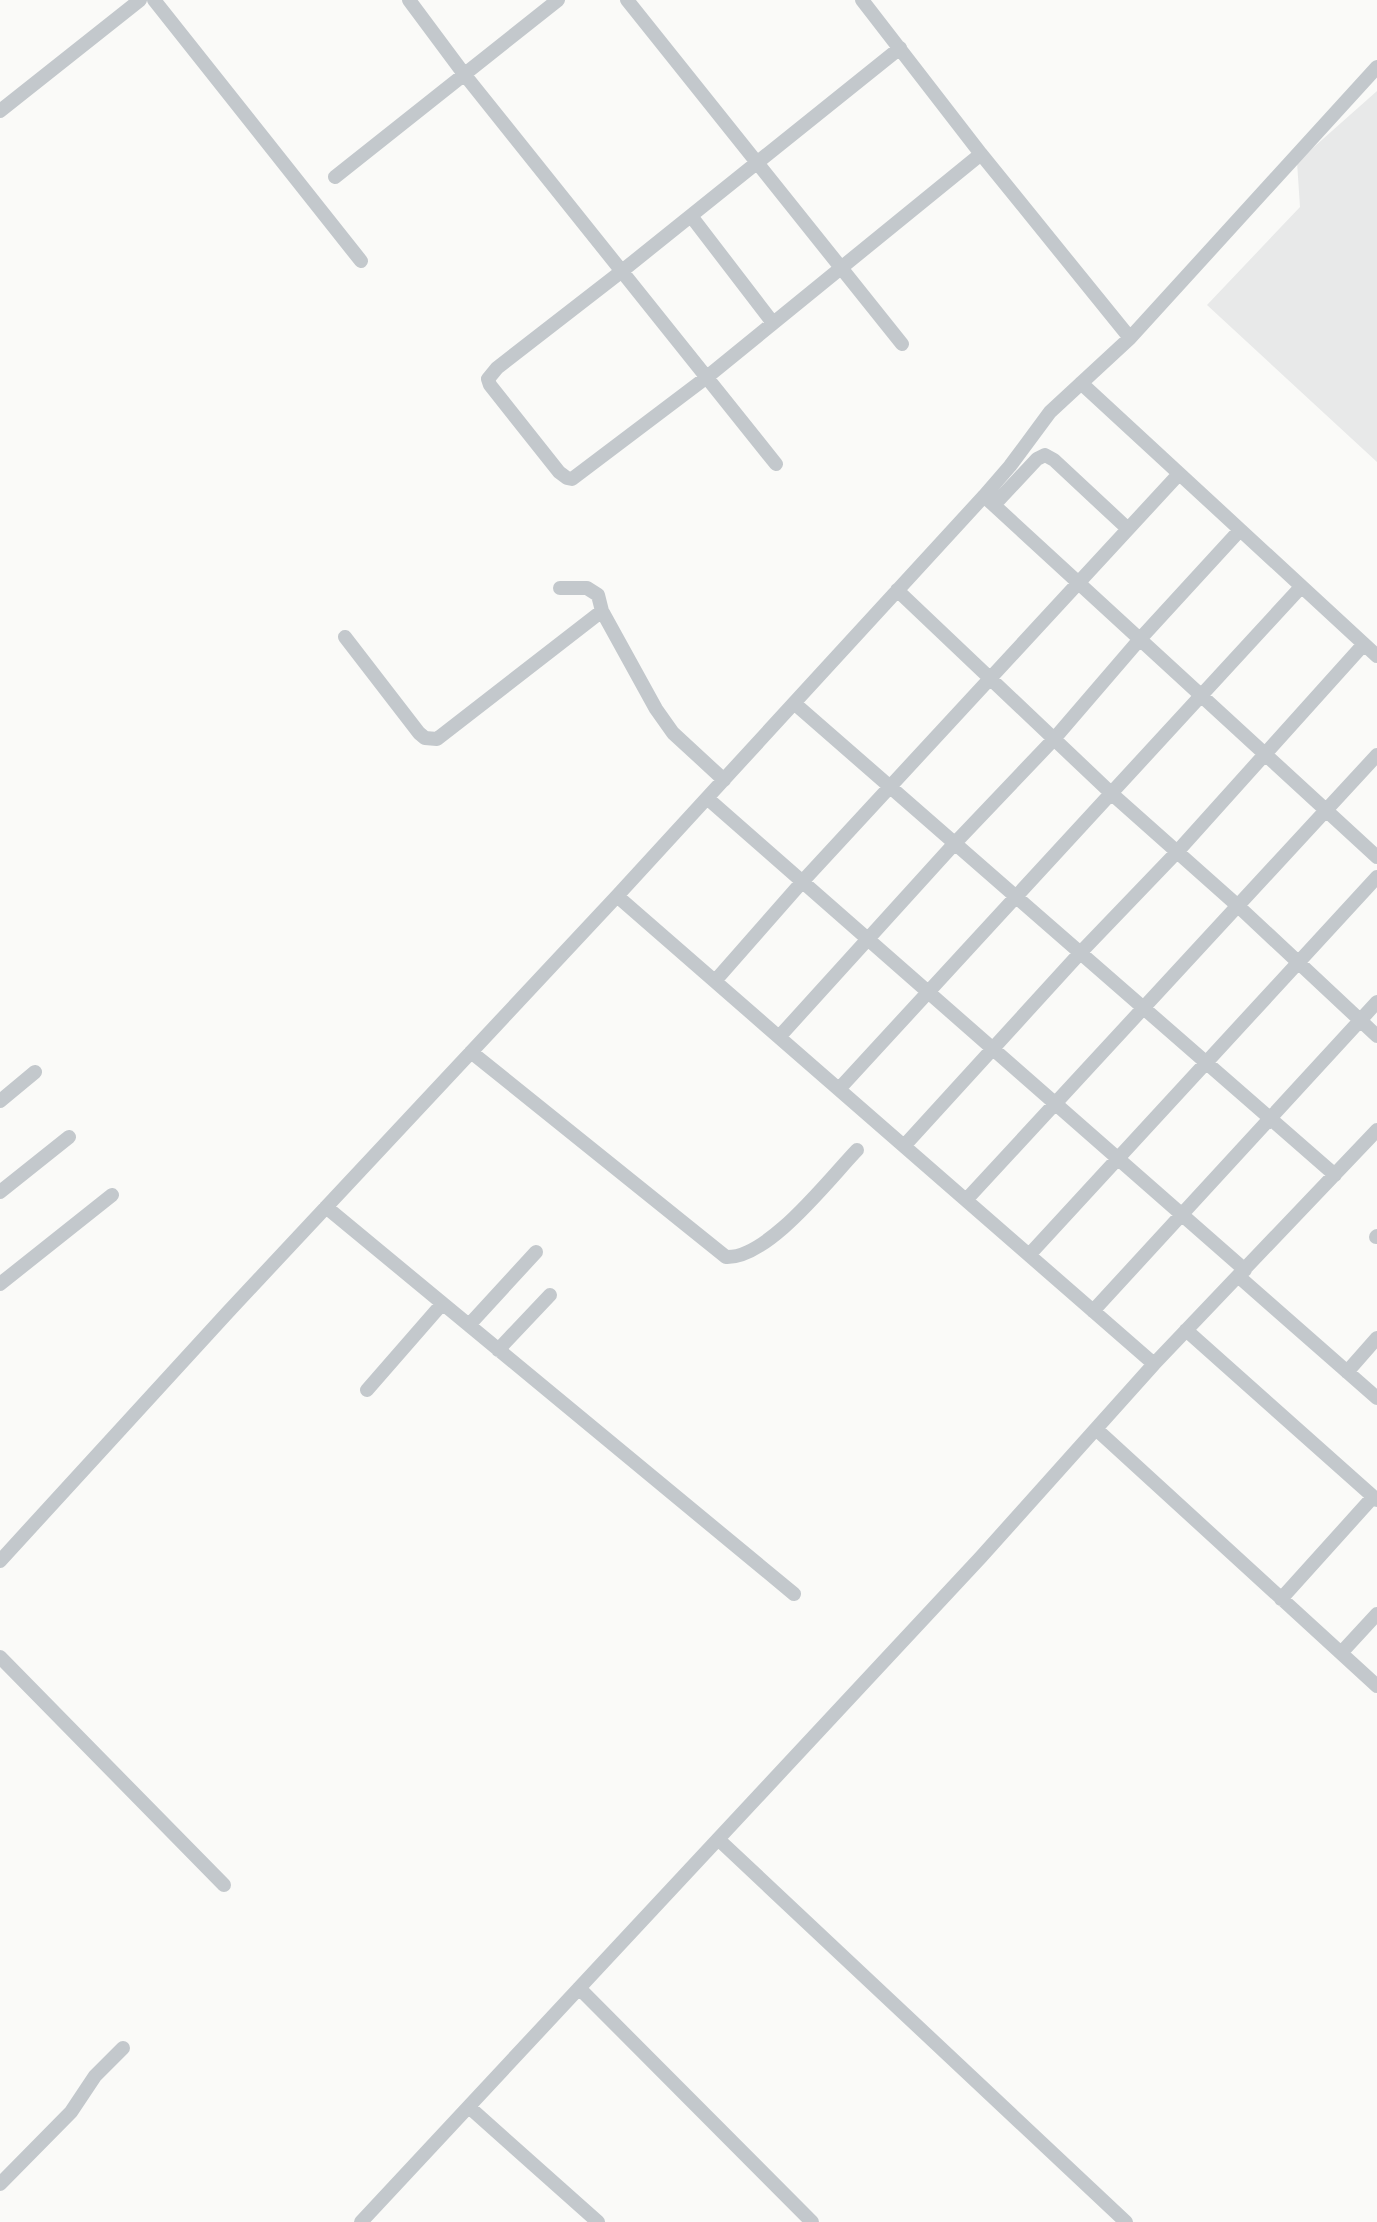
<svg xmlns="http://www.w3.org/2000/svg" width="1377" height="2222" viewBox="0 0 1377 2222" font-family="Signika,sans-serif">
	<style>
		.built { fill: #e8e9e9 }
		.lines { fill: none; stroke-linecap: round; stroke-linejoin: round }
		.minor { stroke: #c3c8cc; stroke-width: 14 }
	</style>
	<rect width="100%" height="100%" fill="#fafaf8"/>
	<!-- built -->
	<path class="built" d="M1377,91v371l-170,-157 93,-98 -3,-45z"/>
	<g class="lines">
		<!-- minor -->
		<path class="minor" d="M154,0l207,261
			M409,0l55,74 312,390
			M627,0l275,344
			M862,0l119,154 149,184
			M900,48l-278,223 -125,97 -9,11 2,6 69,87 8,6 5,1 135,-102 274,-223
			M0,111l140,-111
			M335,177l223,-177
			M691,216l82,107
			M1081,383l296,273
			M984,496l393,361
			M994,505l43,-46 8,-4 9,5 74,69
			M560,588h27l11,7 4,16 54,98 17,24 51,47
			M897,590l215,204 126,112 139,130
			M345,637l74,96 6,5 12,1 165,-128
			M794,703l541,472
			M707,798l538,472
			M617,896l537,468
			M715,981l87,-99 376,-407
			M779,1037l176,-194 99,-104 86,-100 100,-109
			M471,1052l255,205c42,2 103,-78 131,-107
			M839,1089l462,-502
			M0,1101l35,-29
			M904,1146l177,-194 96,-100 187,-208
			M0,1192l69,-55
			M966,1200l411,-445
			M326,1207l468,387
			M1376,1237l1,-1
			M1029,1255l348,-378
			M1238,1276l139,122
			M0,1284l112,-89
			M1093,1311l284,-309
			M469,1325l67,-73
			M1186,1330l191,170
			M498,1350l52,-55
			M1347,1372l30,-34
			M367,1390l75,-86
			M1096,1429l281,257
			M0,1561l228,-249 389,-416 367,-400 26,-30 40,-54 80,-74 247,-271
			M1281,1599l92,-102
			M1341,1653l36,-39
			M0,1657l224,228
			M718,1839l408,383
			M579,1988l233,234
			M469,2107l129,115
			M0,2184l71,-72 24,-36 28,-28
			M361,2222l620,-665 173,-193 223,-234"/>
	</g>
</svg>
